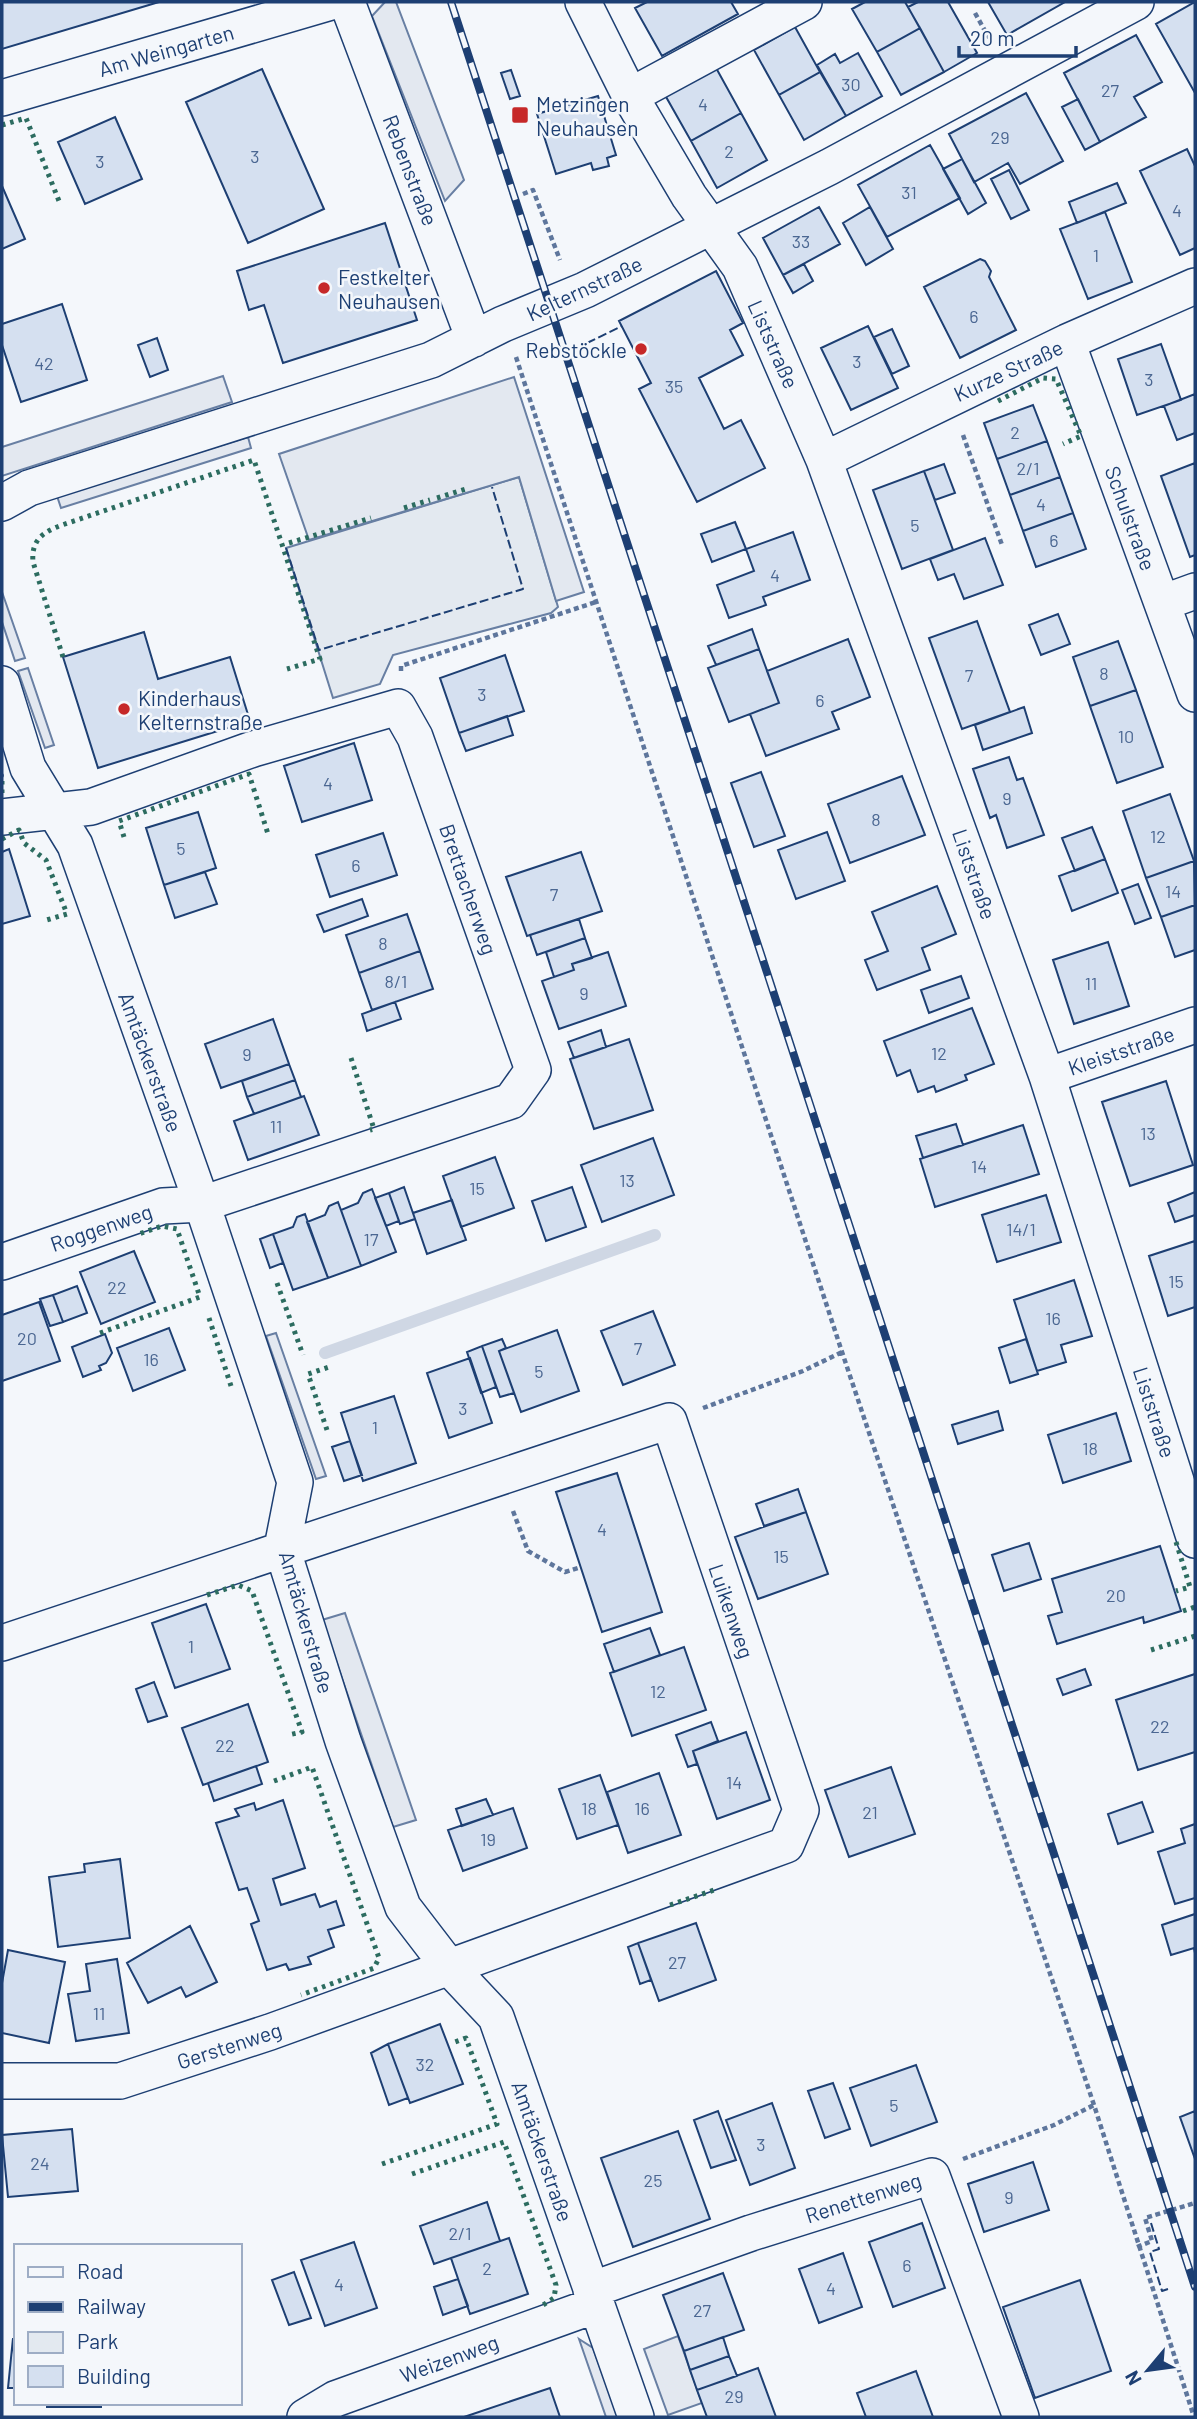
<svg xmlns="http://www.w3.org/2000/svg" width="1197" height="2419" viewBox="0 0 1197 2419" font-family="Barlow,sans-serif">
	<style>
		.green { fill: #e3e9f0; stroke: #687fa3; stroke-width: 2 }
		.parking { fill: #e3e8f0; stroke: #687fa3; stroke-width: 2 }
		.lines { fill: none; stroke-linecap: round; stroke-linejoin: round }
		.stream { stroke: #cfd7e4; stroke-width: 12 }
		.building { fill: #d5e0f0; stroke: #1d3f73; stroke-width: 2 }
		.street-casing { stroke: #1d3f73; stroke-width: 38 }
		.path { stroke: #5e769c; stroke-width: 4.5; stroke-dasharray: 5 3.5; stroke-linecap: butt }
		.street { stroke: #f4f7fb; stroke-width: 35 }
		.rail-casing { stroke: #1d3f73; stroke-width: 8 }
		.rail { stroke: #f4f7fb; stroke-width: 5; stroke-dasharray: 16; stroke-linecap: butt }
		.hedge { stroke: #2c6c60; stroke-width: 5; stroke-dasharray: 3.5 5; stroke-linecap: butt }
		.fence { stroke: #1d3f73; stroke-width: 2; stroke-dasharray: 9 3.5; stroke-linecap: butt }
		.wall { stroke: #1d3f73; stroke-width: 3.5 }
		.poi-dot { fill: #c62828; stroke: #f4f7fb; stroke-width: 2.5 }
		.labels { text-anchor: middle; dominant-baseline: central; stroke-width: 5; stroke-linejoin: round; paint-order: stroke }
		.number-label { font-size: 18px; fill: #4b6792 }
		.street-label { font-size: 21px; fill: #1d3f73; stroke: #f4f7fb }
		.poi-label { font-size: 21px; fill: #1d3f73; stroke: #f4f7fb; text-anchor: start }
	</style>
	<rect width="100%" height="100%" fill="#f4f7fb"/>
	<!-- green -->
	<path class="green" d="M519,477l39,130 -7,6 -158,42 -13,29 -47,14 -47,-150z"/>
	<!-- parking -->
	<path class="parking" d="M385,2h11l68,178 -19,21 -73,-185z
		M223,376l9,26 -230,74v-29z
		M514,377l70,215 -28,9 -37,-124 -210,63 -30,-86z
		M248,437l3,11 -190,60 -4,-12z
		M2,592l23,66 -10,3 -13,-39z
		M28,668l26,77 -9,3 -27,-77z
		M276,1333l50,143 -10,3 -50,-143z
		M345,1613l71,207 -23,7 -71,-207z
		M678,2336l24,67 -34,12 -24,-66z
		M579,2339l14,9 25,69h-12z"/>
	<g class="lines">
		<!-- stream -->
		<path class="stream" d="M325,1353l330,-118"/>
	</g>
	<!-- building -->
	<path class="building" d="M2,2h157l-157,47z
		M647,2h84l7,12 -76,42 -27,-48z
		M865,2h40l15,26 -43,24 -25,-43z
		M918,2h30l29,51 -33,19 -36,-65z
		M988,2h77l-58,33z
		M1195,2v91l-39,-69z
		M795,27l25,45 -41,23 -25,-45z
		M920,28l24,44 -43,23 -24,-43z
		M1136,35l26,47 -28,15 12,20 -46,25 -36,-69z
		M858,53l24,43 -36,20 -29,-51 18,-11 5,9z
		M715,66l26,47 -50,28 -26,-46z
		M262,69l62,140 -76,34 -62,-141z
		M511,70l9,26 -10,3 -9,-26z
		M820,72l26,44 -42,24 -25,-45z
		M1026,93l37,68 -43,23 -12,-21 -34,19 -25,-48z
		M598,96l18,59 -9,3 2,8 -16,4 -2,-7 -35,11 -19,-60z
		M1078,99l22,43 -15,8 -23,-43z
		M741,113l26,47 -50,28 -26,-47z
		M115,117l27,62 -57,25 -27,-62z
		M930,145l30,53 -73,39 -29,-52z
		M1187,149l8,17v82l-15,7 -40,-84z
		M962,159l24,44 -18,11 -25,-45z
		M1009,170l20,40 -18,9 -20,-40z
		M1117,183l9,20 -49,20 -8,-21z
		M2,186l23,53 -23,10z
		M819,207l21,37 -57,31 -20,-37z
		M870,207l23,42 -27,16 -23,-42z
		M1105,212l27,70 -44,17 -28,-70z
		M385,223l32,97 -134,43 -19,-58 -15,5 -12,-39z
		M980,259l5,2 6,10 -2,6 27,53 -56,28 -36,-71z
		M804,264l9,17 -20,12 -10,-18z
		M716,271l27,52 -13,7 13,25 -44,23 25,51 17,-9 24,48 -68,34 -58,-113 12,-6 -32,-62z
		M62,304l25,76 -66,22 -19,-57v-21z
		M868,326l30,62 -47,22 -30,-62z
		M892,329l17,37 -17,8 -18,-37z
		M157,338l11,32 -18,7 -12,-32z
		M1161,344l20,56 -44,15 -19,-56z
		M1195,394v39l-18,7 -13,-34z
		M1033,405l14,36 -50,18 -13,-36z
		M1047,441l13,36 -50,18 -13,-36z
		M1195,463v92l-5,2 -29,-81z
		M944,464l11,29 -20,7 -11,-29z
		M924,471l29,79 -51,19 -29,-79z
		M1060,477l13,36 -50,18 -13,-36z
		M1073,513l13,36 -50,18 -13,-36z
		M735,522l11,27 -34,13 -11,-28z
		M793,532l17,48 -47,17 3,8 -37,13 -12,-33 37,-14 -8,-22z
		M985,538l18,47 -39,14 -10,-25 -16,6 -8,-21z
		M1058,614l12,30 -29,11 -12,-30z
		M977,621l33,91 -48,17 -33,-91z
		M752,629l7,20 -43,16 -8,-19z
		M144,632l14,47 72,-22 20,64 -152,47 -35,-111z
		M848,639l22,58 -38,15 7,17 -73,27 -16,-42 29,-11 -12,-32z
		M1118,641l18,49 -46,16 -17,-49z
		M759,649l20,54 -50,19 -21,-54z
		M505,655l19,56 -65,22 -19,-55z
		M1136,690l27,77 -46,16 -27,-77z
		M1024,707l8,26 -49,17 -8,-25z
		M507,716l6,19 -47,16 -7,-18z
		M354,743l18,57 -70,22 -18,-56z
		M1009,757l8,23 6,-2 21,57 -37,13 -11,-33 -6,3 -17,-49z
		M761,772l24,64 -31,11 -23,-64z
		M902,776l23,59 -75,28 -22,-59z
		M1170,794l24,67 -48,17 -23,-67z
		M198,812l18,56 -52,17 -18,-57z
		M1092,827l13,32 -30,12 -13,-33z
		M827,832l18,49 -49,18 -18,-49z
		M383,833l14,42 -67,22 -14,-42z
		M9,849l21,67 -28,8v-72z
		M581,852l21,59 -75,25 -21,-59z
		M1105,859l13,34 -46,18 -13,-35z
		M1194,861l1,44 -34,12 -15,-39z
		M205,872l12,32 -42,14 -11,-33z
		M1138,884l13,34 -16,6 -13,-34z
		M937,886l19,48 -34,14 8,22 -53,20 -12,-30 23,-9 -16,-39z
		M362,899l6,17 -44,16 -7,-17z
		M1195,905v45l-20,7 -14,-40z
		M407,914l13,37 -61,22 -13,-38z
		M579,919l6,19 -48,17 -7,-20z
		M585,938l7,20 -20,6 2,6 -20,7 -8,-25z
		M1108,942l21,64 -55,18 -21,-64z
		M420,951l13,38 -61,21 -13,-37z
		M608,952l18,54 -67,23 -17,-48 32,-11 -2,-6z
		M961,976l8,22 -40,15 -8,-23z
		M395,1002l6,17 -34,12 -5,-17z
		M972,1008l22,56 -29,11 2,5 -31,12 -2,-6 -16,6 -8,-22 -13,6 -13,-35z
		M273,1019l16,45 -68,24 -16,-44z
		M601,1030l5,17 -32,11 -6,-16z
		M629,1039l24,71 -59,19 -24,-70z
		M289,1064l6,16 -48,17 -5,-16z
		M295,1080l6,17 -47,17 -7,-17z
		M1166,1081l27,84 -63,21 -28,-84z
		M304,1096l15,39 -71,25 -14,-39z
		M956,1124l7,21 -40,13 -7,-22z
		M1023,1125l16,49 -104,33 -15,-48z
		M653,1138l21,57 -72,27 -21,-57z
		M495,1157l19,51 -53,19 -18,-51z
		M404,1187l11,32 -15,5 -11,-31z
		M572,1187l14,40 -40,14 -14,-40z
		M372,1189l24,63 -35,14 -20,-56 17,-7 5,-10z
		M1195,1192v23l-20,7 -7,-19z
		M389,1193l10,28 -13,5 -11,-28z
		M1046,1195l15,47 -64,20 -15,-47z
		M452,1200l14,40 -39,14 -14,-41z
		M338,1202l23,64 -33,12 -21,-56 18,-7 4,-9z
		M305,1214l23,64 -35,12 -20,-56 20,-7 4,-10z
		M273,1234l10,29 -13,5 -10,-29z
		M1195,1241v66l-27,9 -19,-60z
		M134,1251l21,51 -54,22 -21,-52z
		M1074,1280l18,56 -31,9 5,17 -29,9 -23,-71z
		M77,1286l10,27 -24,9 -10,-27z
		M53,1295l10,27 -13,4 -10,-27z
		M39,1302l21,59 -58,20v-66z
		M653,1311l22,54 -52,20 -22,-54z
		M169,1328l16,42 -52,21 -16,-43z
		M557,1330l22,61 -58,21 -22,-61z
		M105,1334l7,19 -6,10 -7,3 2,4 -18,7 -11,-30z
		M502,1339l4,9 -7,3 15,42 -14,4 -18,-51z
		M1026,1339l12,35 -28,9 -11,-35z
		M482,1346l14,41 -15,6 -14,-41z
		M470,1358l22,65 -43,15 -22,-65z
		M394,1396l22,67 -53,18 -22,-68z
		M998,1411l5,19 -45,14 -6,-19z
		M1116,1413l15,48 -68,22 -15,-48z
		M350,1441l12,34 -18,6 -12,-34z
		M617,1473l45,139 -60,20 -46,-140z
		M798,1489l8,23 -42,14 -8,-22z
		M806,1512l22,62 -70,25 -23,-62z
		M1029,1543l12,36 -37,12 -12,-36z
		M1160,1546l21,65 -37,12 -1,-6 -86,27 -9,-28 14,-4 -10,-33z
		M206,1604l24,65 -55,19 -23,-65z
		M650,1628l10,27 -46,17 -10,-28z
		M684,1647l22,63 -74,26 -22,-63z
		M1085,1669l6,16 -28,10 -6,-16z
		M1195,1674v78l-57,18 -22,-70z
		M154,1682l13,34 -19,6 -12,-33z
		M248,1704l20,58 -65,23 -21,-57z
		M711,1722l7,19 -25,10 4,13 -9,3 -12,-32z
		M746,1732l24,68 -53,19 -24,-68z
		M256,1766l6,18 -48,17 -6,-18z
		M891,1767l24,67 -66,23 -24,-67z
		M659,1773l22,62 -53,18 -21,-61z
		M600,1775l18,50 -41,14 -18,-50z
		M486,1799l7,16 -31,11 -6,-17z
		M283,1800l22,68 -32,11 8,26 34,-11 5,13 16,-6 8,24 -16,5 6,17 -26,10 3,7 -22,6 -3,-6 -19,6 -16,-46 8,-3 -12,-33 -8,2 -23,-67 23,-7 -4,-7 19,-6 2,7z
		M1142,1802l11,30 -35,12 -10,-30z
		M513,1808l14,40 -64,23 -15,-41z
		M1195,1824v74l-20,6 -17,-52 27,-9 -4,-14z
		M120,1859l10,79 -72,9 -9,-70 36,-5 -1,-8z
		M1195,1914v39l-1,-5 -23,7 -9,-30z
		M696,1923l20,57 -57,21 -21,-58z
		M190,1926l27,56 -31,15 -5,-10 -33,16 -21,-40z
		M638,1943l13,37 -11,4 -12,-37z
		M8,1950l57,12 -16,81 -47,-10v-50z
		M117,1959l12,74 -53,8 -8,-47 22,-3 -4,-27z
		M440,2024l23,60 -53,19 -22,-59z
		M388,2044l20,54 -19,7 -18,-52z
		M916,2065l21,57 -66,24 -21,-58z
		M833,2083l17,46 -25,9 -17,-47z
		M772,2103l23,65 -45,17 -24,-65z
		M718,2111l18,49 -25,8 -17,-48z
		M1195,2111v48l-15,-42z
		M72,2129l6,62 -70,6 -6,-62z
		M678,2131l32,88 -77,28 -32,-89z
		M1033,2162l16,48 -65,22 -16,-48z
		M487,2202l13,39 -66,23 -14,-38z
		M922,2223l23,65 -52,19 -24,-65z
		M509,2238l19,56 -58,20 -19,-56z
		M354,2242l23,66 -52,18 -24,-66z
		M843,2253l19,54 -43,16 -20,-54z
		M294,2272l17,46 -22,7 -17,-45z
		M723,2273l21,57 -60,21 -21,-56z
		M458,2279l10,27 -25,9 -9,-28z
		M1080,2280l31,91 -76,27 -32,-91z
		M723,2337l6,19 -39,14 -6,-19z
		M13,2338l3,50h-8z
		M729,2356l8,20 -40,14 -7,-20z
		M758,2368l18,49h-69l-10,-27z
		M916,2371l17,46h-67l-9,-24z
		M550,2388l10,29h-96z
		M47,2403h54v4h-54z"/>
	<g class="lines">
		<defs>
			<path id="street" d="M347,2l127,337
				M583,2l47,94 59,100 51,71 84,193 223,616 148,464
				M630,96l174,-94
				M2,98l329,-96
				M1067,342l128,352
				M824,460l243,-118 128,-56
				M2,503l27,-15 402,-128 72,-36 82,-34 244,-123 307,-165
				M1162,603l33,-12
				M2,684l26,84 47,77 127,359 93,278 -13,66 61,193 60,166 46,60 47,50 140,400
				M2,817l89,-10 162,-58 145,-42 17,30 118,333 -22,31 -309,103 -39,2 -161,56
				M1047,1076l148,-51
				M2,1643l667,-222 132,389 -15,35 -516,187 -150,49h-118
				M591,2290l160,-57 181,-57 89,241
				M305,2417l30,-18 261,-94"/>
		</defs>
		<!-- street casing -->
		<use href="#street" class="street-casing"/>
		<!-- path -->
		<path class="path" d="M975,13l14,25
			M523,194l10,-4 27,70
			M516,357l326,995 252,753 100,312
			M963,435l39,110
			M401,671v-5l195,-64
			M703,1408l100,-37 39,-19
			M513,1511l15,40 37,21 16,-5
			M963,2159l91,-34 40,-20
			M1137,2247l15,-6 -7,-23 50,-15"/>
		<!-- street -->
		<use href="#street" class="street"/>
		<defs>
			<path id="rail" d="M451,2l744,2285"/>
		</defs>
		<!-- rail casing -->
		<use href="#rail" class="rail-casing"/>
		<!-- rail -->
		<use href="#rail" class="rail"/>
		<!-- hedge -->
		<path class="hedge" d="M2,125l24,-7 33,83
			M998,401l45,-23 13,1 25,57 -18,8
			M437,498l29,-9
			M404,508l26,-8
			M289,543l82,-25
			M63,657l-30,-95c-2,-22 10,-30 29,-37l192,-65 66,199 -33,10
			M2,793v-17
			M124,837l-5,-16 130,-47 19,60
			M2,839l17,-9 5,13 22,17 21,54 -24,7
			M351,1058l23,71 -4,1
			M277,1283l26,72
			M209,1318l22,68
			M100,1333l100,-36 -23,-68 -15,-3 -26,9
			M327,1430l-19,-56 24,-8
			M1176,1542l14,45 -14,4
			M207,1595l31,-10 14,6 50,141 -14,3
			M1183,1611l12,-4
			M1151,1650l44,-14
			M274,1781l38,-14 67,191 -5,10 -73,27
			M670,1905l44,-15
			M382,2164l115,-40 -31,-86 -11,4
			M412,2174l92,-32 52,143 -2,13 -14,9"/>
		<!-- fence -->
		<path class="fence" d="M587,343l35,-17
			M286,548l33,102 204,-61 -31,-102
			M1151,2223l8,26 -9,3 12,39 6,-2"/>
		<!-- wall -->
		<path class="wall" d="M2,775v1"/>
	</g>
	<!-- markers -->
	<g class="poi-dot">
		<rect x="511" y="106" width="18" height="18" rx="3.5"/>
		<circle cx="324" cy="288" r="7"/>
		<circle cx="641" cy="349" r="7"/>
		<circle cx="124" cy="709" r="7"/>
	</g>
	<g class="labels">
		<!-- number labels -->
		<g class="number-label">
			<text x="851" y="84">30</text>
			<text x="1110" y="90">27</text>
			<text x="703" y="104">4</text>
			<text x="1000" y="137">29</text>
			<text x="729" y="151">2</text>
			<text x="255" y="156">3</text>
			<text x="100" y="161">3</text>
			<text x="909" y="192">31</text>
			<text x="1177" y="210">4</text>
			<text x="801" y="241">33</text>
			<text x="1096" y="255">1</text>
			<text x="974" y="316">6</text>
			<text x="857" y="361">3</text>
			<text x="44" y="363">42</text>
			<text x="1149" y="379">3</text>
			<text x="674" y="386">35</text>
			<text x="1015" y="432">2</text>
			<text x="1028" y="468">2/1</text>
			<text x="1041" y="504">4</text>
			<text x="915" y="525">5</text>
			<text x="1054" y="540">6</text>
			<text x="775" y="575">4</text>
			<text x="1104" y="673">8</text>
			<text x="969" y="675">7</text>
			<text x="482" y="694">3</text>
			<text x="820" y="700">6</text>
			<text x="1126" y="736">10</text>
			<text x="328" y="783">4</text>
			<text x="1007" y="798">9</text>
			<text x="876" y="819">8</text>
			<text x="1158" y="836">12</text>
			<text x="181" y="848">5</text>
			<text x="356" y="865">6</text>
			<text x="1173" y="891">14</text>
			<text x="554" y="894">7</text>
			<text x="383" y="943">8</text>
			<text x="396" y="981">8/1</text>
			<text x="1091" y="983">11</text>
			<text x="584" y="993">9</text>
			<text x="939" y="1053">12</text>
			<text x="247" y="1054">9</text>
			<text x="276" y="1126">11</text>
			<text x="1148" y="1133">13</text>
			<text x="979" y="1166">14</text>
			<text x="627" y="1180">13</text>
			<text x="477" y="1188">15</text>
			<text x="1021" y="1229">14/1</text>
			<text x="371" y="1239">17</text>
			<text x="1176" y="1281">15</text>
			<text x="117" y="1287">22</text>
			<text x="1053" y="1318">16</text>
			<text x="27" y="1338">20</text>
			<text x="638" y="1348">7</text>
			<text x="151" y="1359">16</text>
			<text x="539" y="1371">5</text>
			<text x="463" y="1408">3</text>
			<text x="375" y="1427">1</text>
			<text x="1090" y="1448">18</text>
			<text x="602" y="1529">4</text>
			<text x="781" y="1556">15</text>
			<text x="1116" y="1595">20</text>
			<text x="191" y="1646">1</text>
			<text x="658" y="1691">12</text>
			<text x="1160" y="1726">22</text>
			<text x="225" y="1745">22</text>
			<text x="734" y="1782">14</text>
			<text x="589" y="1808">18</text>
			<text x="642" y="1808">16</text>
			<text x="870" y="1812">21</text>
			<text x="488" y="1839">19</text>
			<text x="677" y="1962">27</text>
			<text x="99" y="2013">11</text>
			<text x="425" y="2064">32</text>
			<text x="894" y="2105">5</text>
			<text x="761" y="2144">3</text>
			<text x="40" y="2163">24</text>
			<text x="653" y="2180">25</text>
			<text x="1009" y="2197">9</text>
			<text x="460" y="2233">2/1</text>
			<text x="907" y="2265">6</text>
			<text x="487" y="2268">2</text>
			<text x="339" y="2284">4</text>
			<text x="831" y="2288">4</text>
			<text x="702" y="2310">27</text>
			<text x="734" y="2396">29</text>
		</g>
		<!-- street labels -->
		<g class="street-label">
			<text transform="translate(166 50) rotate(-16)">Am Weingarten</text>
			<text transform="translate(411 170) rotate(69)">Rebenstraße</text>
			<text transform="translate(584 288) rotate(-25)">Kelternstraße</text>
			<text transform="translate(774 344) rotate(66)">Liststraße</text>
			<text transform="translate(1008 370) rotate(-25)">Kurze Straße</text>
			<text transform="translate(1131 518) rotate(70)">Schulstraße</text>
			<text transform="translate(975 874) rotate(71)">Liststraße</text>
			<text transform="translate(469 889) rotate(71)">Brettacherweg</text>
			<text transform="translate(1121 1050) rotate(-19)">Kleiststraße</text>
			<text transform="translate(151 1062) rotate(70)">Amtäckerstraße</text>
			<text transform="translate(101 1227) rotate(-19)">Roggenweg</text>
			<text transform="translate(1155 1412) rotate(72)">Liststraße</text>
			<text transform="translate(732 1611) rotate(71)">Luikenweg</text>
			<text transform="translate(307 1622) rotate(74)">Amtäckerstraße</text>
			<text transform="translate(229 2045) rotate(-18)">Gerstenweg</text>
			<text transform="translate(543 2151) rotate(71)">Amtäckerstraße</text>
			<text transform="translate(863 2197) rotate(-18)">Renettenweg</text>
			<text transform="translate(449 2358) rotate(-20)">Weizenweg</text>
		</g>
		<!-- poi labels -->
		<g class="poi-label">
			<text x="536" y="103">Metzingen<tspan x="536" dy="24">Neuhausen</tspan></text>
			<text x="338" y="276">Festkelter<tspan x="338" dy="24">Neuhausen</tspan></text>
			<text x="627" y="349" text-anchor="end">Rebstöckle</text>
			<text x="138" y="697">Kinderhaus<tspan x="138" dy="24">Kelternstraße</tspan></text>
		</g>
	</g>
	<!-- border -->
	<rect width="1197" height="2419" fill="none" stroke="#1d3f73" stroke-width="7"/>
	<!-- legend -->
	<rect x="14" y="2244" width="228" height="161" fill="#f4f7fb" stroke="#9eadc5" stroke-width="2"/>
	<rect x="28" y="2267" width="35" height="10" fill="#f4f7fb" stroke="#9eadc5" stroke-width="2"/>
	<text x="77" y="2279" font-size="21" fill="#1d3f73">Road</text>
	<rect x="28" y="2302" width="35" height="10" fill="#1d3f73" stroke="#9eadc5" stroke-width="2"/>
	<text x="77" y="2314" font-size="21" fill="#1d3f73">Railway</text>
	<rect x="28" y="2332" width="35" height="21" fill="#e3e9f0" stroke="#9eadc5" stroke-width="2"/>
	<text x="77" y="2349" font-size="21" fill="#1d3f73">Park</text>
	<rect x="28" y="2366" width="35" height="21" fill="#d5e0f0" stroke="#9eadc5" stroke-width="2"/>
	<text x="77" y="2384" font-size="21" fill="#1d3f73">Building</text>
	<!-- north arrow -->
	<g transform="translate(1148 2370) rotate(241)" stroke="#f4f7fb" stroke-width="5" paint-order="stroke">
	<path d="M0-5L12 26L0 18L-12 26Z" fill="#1d3f73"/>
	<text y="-10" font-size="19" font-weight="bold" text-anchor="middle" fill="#1d3f73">N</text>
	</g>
	<!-- scale -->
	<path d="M959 46v10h117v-10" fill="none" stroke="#1d3f73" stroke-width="3.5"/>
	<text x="970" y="46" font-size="21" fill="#1d3f73" stroke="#f4f7fb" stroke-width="5" paint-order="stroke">20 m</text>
</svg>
